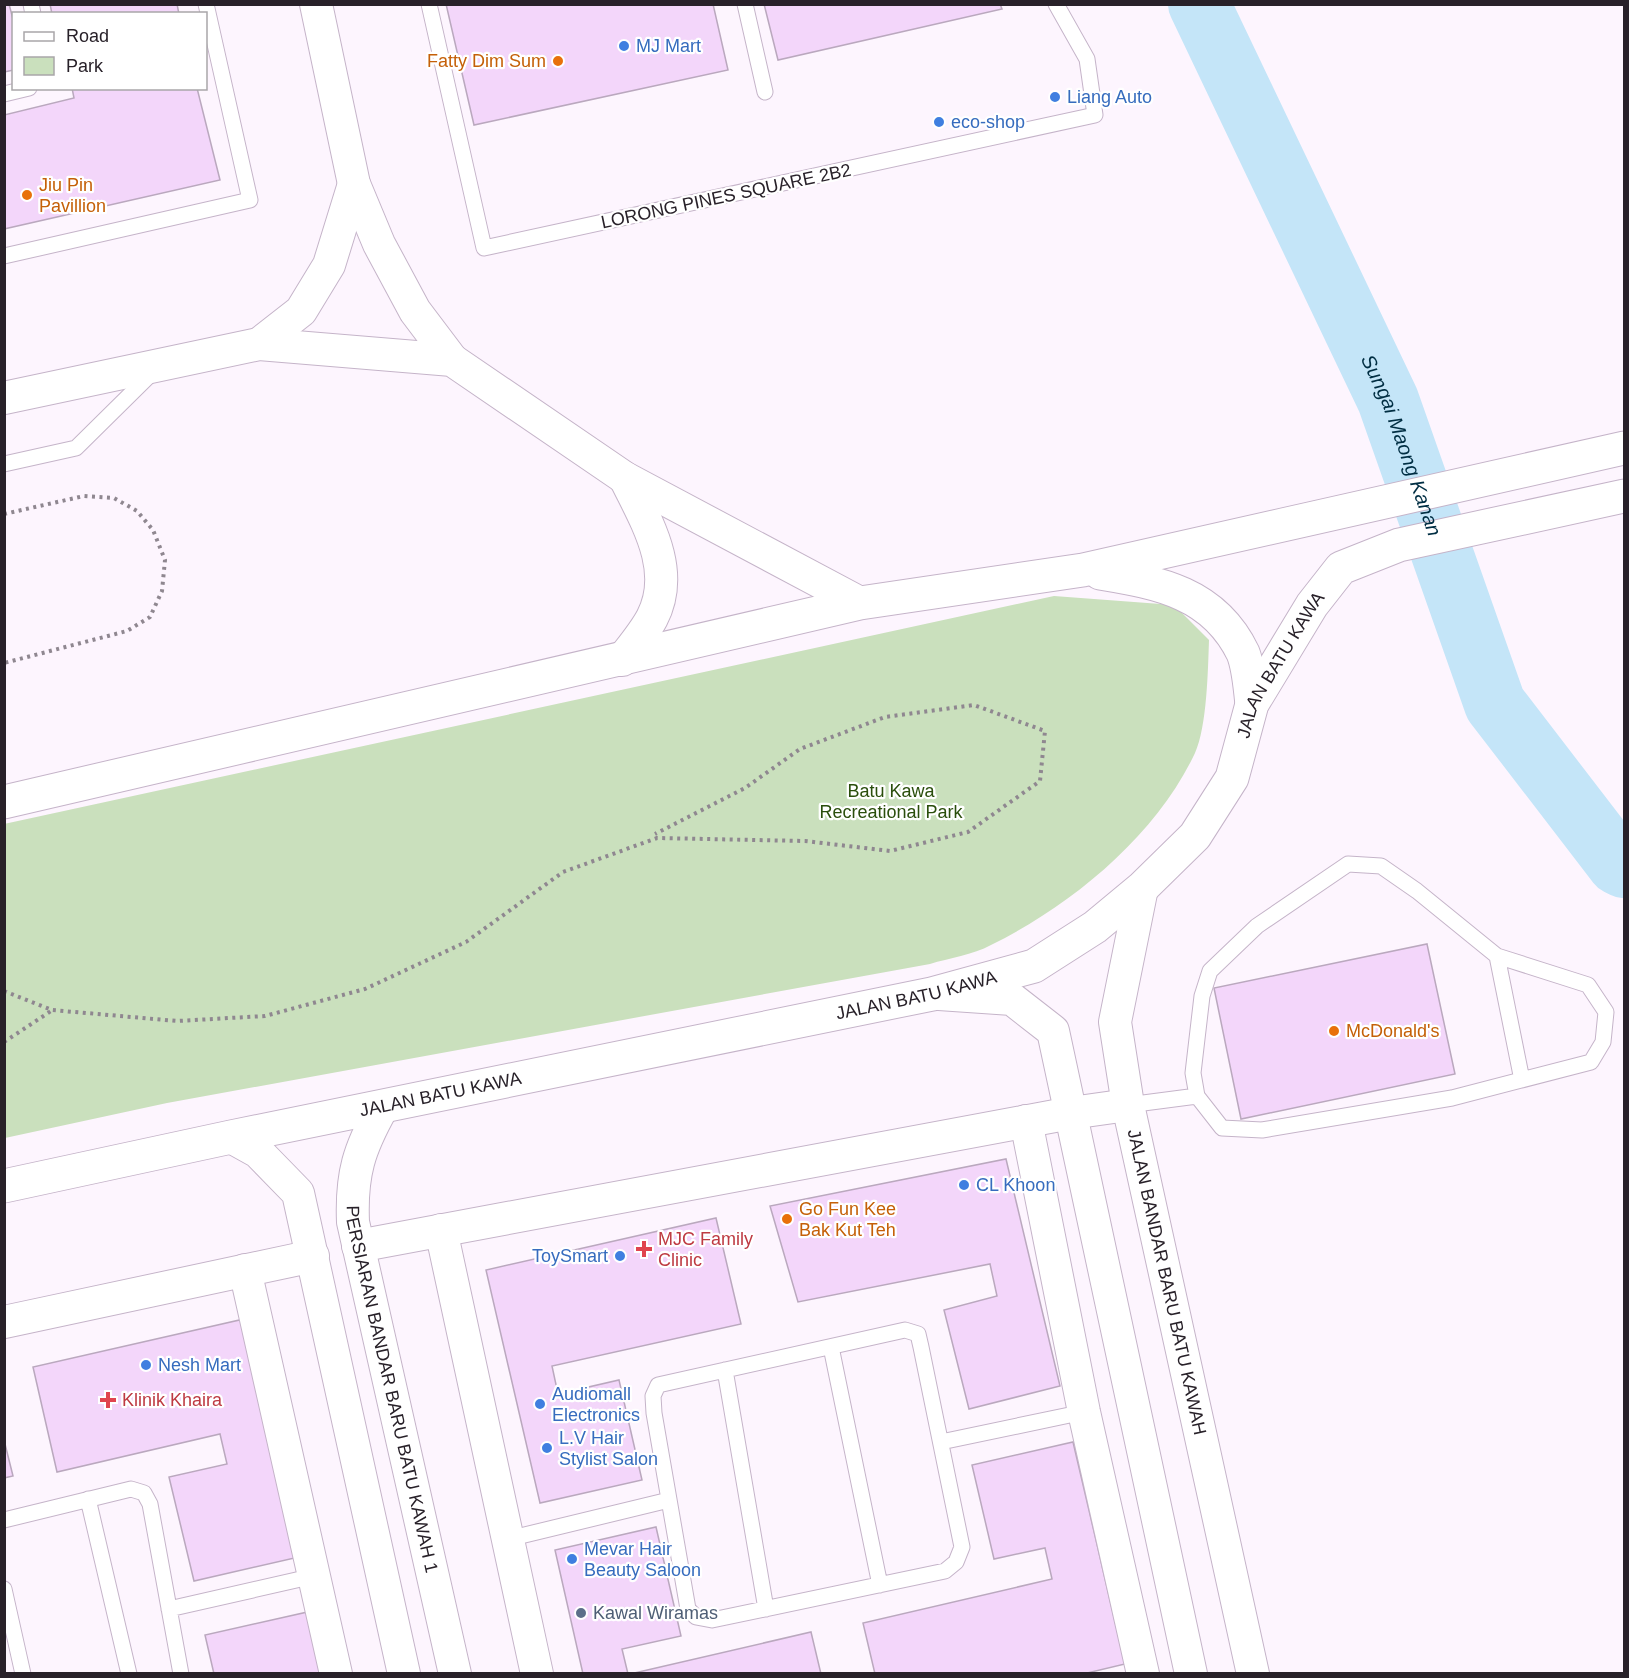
<svg xmlns="http://www.w3.org/2000/svg" width="1629" height="1678" viewBox="0 0 1629 1678" font-family="Helvetica,sans-serif">
	<style>
		.green { fill: #cae0bd }
		.lines { fill: none; stroke-linecap: round; stroke-linejoin: round }
		.river { stroke: #c4e5f8; stroke-width: 62 }
		.building { fill: #f3d6fa; stroke: #baa8be; stroke-width: 1.5 }
		.lane-casing { stroke: #c5b4c9; stroke-width: 17 }
		.street-casing { stroke: #c5b4c9; stroke-width: 34 }
		.highway-casing { stroke: #c5b4c9; stroke-width: 35 }
		.path { stroke: #8f8790; stroke-width: 4; stroke-dasharray: 3 4.5; stroke-linecap: butt }
		.lane { stroke: #fff; stroke-width: 15 }
		.street { stroke: #fff; stroke-width: 32 }
		.highway { stroke: #fff; stroke-width: 33 }
		.shop-dot { fill: #3f7fe0; stroke: #fff; stroke-width: 2 }
		.food-dot { fill: #e8710a; stroke: #fff; stroke-width: 2 }
		.health-dot { fill: #e0444e; stroke: #fff; stroke-width: 2 }
		.service-dot { fill: #5c6f8a; stroke: #fff; stroke-width: 2 }
		.labels { text-anchor: middle; dominant-baseline: central; stroke-width: 4.5; stroke-linejoin: round; paint-order: stroke }
		.shop-label { font-size: 18px; fill: #366cbe; stroke: #fff; text-anchor: start }
		.food-label { font-size: 18px; fill: #c56008; stroke: #fff; text-anchor: start }
		.street-label { font-size: 18px; fill: #282129; stroke: #fff }
		.park-label { font-size: 18px; fill: #2a4e0c; stroke: #fff }
		.health-label { font-size: 18px; fill: #be3a42; stroke: #fff; text-anchor: start }
		.service-label { font-size: 18px; fill: #4e5e75; stroke: #fff; text-anchor: start }
		.water-label { font-size: 20px; font-style: italic; fill: #002e43; stroke: #fff }
	</style>
	<rect width="100%" height="100%" fill="#fdf5fe"/>
	<!-- green -->
	<path class="green" d="M1054,596l120,9 35,35c-1,30 -2,87 -14,113 -39,83 -123,152 -204,192 -18,10 -42,13 -61,19l-763,139 -162,35 -1,-314z"/>
	<g class="lines">
		<!-- river -->
		<path class="river" id="s1" d="M1199,4l189,396 107,304 123,160 6,3"/>
	</g>
	<!-- building -->
	<path class="building" d="M4,4h5l5,19v47l-10,2z
		M50,4h127l2,10h-127z
		M446,4h267l15,66 -254,55z
		M764,4h236l2,5 -224,51z
		M72,88h125l23,92 -216,49v-114l70,-17z
		M1427,944l28,130 -214,45 -27,-131z
		M1006,1159l54,227 -91,23 -25,-99 53,-14 -7,-32 -192,38 -28,-96z
		M716,1218l25,106 -189,42 6,28 61,-14 23,100 -102,23 -54,-233z
		M244,1319l55,238 -105,24 -25,-104 58,-13 -7,-30 -163,38 -24,-105z
		M4,1440l9,36 -9,2z
		M1073,1442l52,222 -42,10h-208l-12,-51 189,-44 -7,-31 -51,11 -22,-94z
		M656,1527l25,109 -59,13 6,25h-45l-28,-124z
		M312,1611l14,63h-112l-9,-39z
		M811,1632l10,42h-191z"/>
	<g class="lines">
		<defs>
			<path id="lane" d="M31,4l2,10
				M429,4l55,244 611,-133 -8,-56 -31,-55
				M745,4l20,88
				M4,94l25,-6
				M4,256l246,-56 -44,-196
				M4,464l72,-16 78,-77
				M1348,864l33,2 36,25 80,65 91,29 18,27 -3,30 -12,20 -139,36 -190,32 -40,-2 -25,-32 -4,-23 9,-77 8,-25 47,-45z
				M1497,956l25,124
				M1128,1105l69,-9
				M905,1330l13,4 3,13 41,200 -6,15 -11,9 -233,49 -16,-3 -8,-8 -34,-196 -1,-17 5,-11z
				M831,1347l49,238
				M725,1370l41,239
				M941,1442l143,-30
				M88,1499l41,175
				M4,1520l127,-31 13,4 6,11 31,170
				M508,1539l161,-39
				M4,1589l19,85
				M169,1609l145,-33"/>
			<g id="street">
				<path d="M316,4l38,180 25,60 36,67 37,49"/>
				<path d="M259,344l42,-33 28,-46 25,-81"/>
				<path d="M4,398l255,-54 193,16 173,118 235,125"/>
				<path d="M622,660c10,-13 22,-27 30,-42 25,-48 -6,-97 -27,-140"/>
				<path id="s2" d="M1142,888l-27,134 13,83 125,569"/>
				<path d="M939,994l73,5 41,32 138,643"/>
				<path id="s3" d="M382,1108c-23,41 -31,66 -29,114l102,452"/>
				<path d="M1026,1121l58,291 59,262"/>
				<path d="M231,1137l27,15 40,41 106,481"/>
				<path d="M441,1230l96,444"/>
				<path d="M358,1246l713,-133 57,-8"/>
				<path d="M245,1270l91,404"/>
				<path d="M4,1322l309,-66"/>
			</g>
			<g id="highway">
				<path d="M1100,573c60,10 114,20 143,80 6,15 7,35 9,51"/>
				<path d="M4,802l856,-199 223,-33 541,-122"/>
				<path id="s4" d="M4,1186l227,-49 701,-143 102,-28 61,-39 47,-39 53,-52 37,-58 20,-74 60,-99 29,-37 58,-23 225,-49"/>
			</g>
		</defs>
		<!-- lane casing -->
		<use href="#lane" class="lane-casing"/>
		<!-- street casing -->
		<use href="#street" class="street-casing"/>
		<!-- highway casing -->
		<use href="#highway" class="highway-casing"/>
		<!-- path -->
		<path class="path" d="M4,514l80,-18 30,2 23,13 16,19 12,30 -3,31 -12,26 -23,14 -123,32
			M4,991l48,19 125,11 88,-5 100,-27 101,-47 97,-70 94,-34 148,3 85,10 78,-19 72,-51 5,-50 -71,-26 -89,12 -85,32 -55,39 -90,46
			M4,1042l47,-31"/>
		<!-- lane -->
		<use href="#lane" class="lane"/>
		<!-- street -->
		<use href="#street" class="street"/>
		<!-- highway -->
		<use href="#highway" class="highway"/>
	</g>
	<!-- markers -->
	<g class="shop-dot">
		<circle cx="624" cy="46" r="6"/>
		<circle cx="1055" cy="97" r="6"/>
		<circle cx="939" cy="122" r="6"/>
		<circle cx="964" cy="1185" r="6"/>
		<circle cx="620" cy="1256" r="6"/>
		<circle cx="146" cy="1365" r="6"/>
		<circle cx="540" cy="1404" r="6"/>
		<circle cx="547" cy="1448" r="6"/>
		<circle cx="572" cy="1559" r="6"/>
	</g>
	<g class="food-dot">
		<circle cx="558" cy="61" r="6"/>
		<circle cx="27" cy="195" r="6"/>
		<circle cx="1334" cy="1031" r="6"/>
		<circle cx="787" cy="1219" r="6"/>
	</g>
	<g class="health-dot">
		<path d="M641 1240h6v6h6v6h-6v6h-6v-6h-6v-6h6z"/>
		<path d="M105 1391h6v6h6v6h-6v6h-6v-6h-6v-6h6z"/>
	</g>
	<circle class="service-dot" cx="581" cy="1613" r="6"/>
	<g class="labels">
		<!-- shop labels -->
		<g class="shop-label">
			<text x="636" y="46">MJ Mart</text>
			<text x="1067" y="97">Liang Auto</text>
			<text x="951" y="122">eco-shop</text>
			<text x="976" y="1185">CL Khoon</text>
			<text x="608" y="1256" text-anchor="end">ToySmart</text>
			<text x="158" y="1365">Nesh Mart</text>
			<text x="552" y="1394">Audiomall<tspan x="552" dy="21">Electronics</tspan></text>
			<text x="559" y="1438">L.V Hair<tspan x="559" dy="21">Stylist Salon</tspan></text>
			<text x="584" y="1549">Mevar Hair<tspan x="584" dy="21">Beauty Saloon</tspan></text>
		</g>
		<!-- food labels -->
		<g class="food-label">
			<text x="546" y="61" text-anchor="end">Fatty Dim Sum</text>
			<text x="39" y="185">Jiu Pin<tspan x="39" dy="21">Pavillion</tspan></text>
			<text x="1346" y="1031">McDonald's</text>
			<text x="799" y="1209">Go Fun Kee<tspan x="799" dy="21">Bak Kut Teh</tspan></text>
		</g>
		<!-- street labels -->
		<g class="street-label">
			<text transform="translate(726 196) rotate(-12)">LORONG PINES SQUARE 2B2</text>
			<text stroke="none"><textPath href="#s4" startOffset="1454">JALAN BATU KAWA</textPath></text>
			<text stroke="none"><textPath href="#s4" startOffset="932">JALAN BATU KAWA</textPath></text>
			<text stroke="none"><textPath href="#s4" startOffset="446">JALAN BATU KAWA</textPath></text>
			<text stroke="none"><textPath href="#s2" startOffset="402">JALAN BANDAR BARU BATU KAWAH</textPath></text>
			<text stroke="none"><textPath href="#s3" startOffset="291">PERSIARAN BANDAR BARU BATU KAWAH 1</textPath></text>
		</g>
		<!-- park labels -->
		<g class="park-label">
			<text x="891" y="791">Batu Kawa<tspan x="891" dy="21">Recreational Park</tspan></text>
		</g>
		<!-- health labels -->
		<g class="health-label">
			<text x="658" y="1239">MJC Family<tspan x="658" dy="21">Clinic</tspan></text>
			<text x="122" y="1400">Klinik Khaira</text>
		</g>
		<!-- service labels -->
		<g class="service-label">
			<text x="593" y="1613">Kawal Wiramas</text>
		</g>
		<!-- water labels -->
		<g class="water-label">
			<text stroke="none"><textPath href="#s1" startOffset="486">Sungai Maong Kanan</textPath></text>
		</g>
	</g>
	<!-- border -->
	<rect width="1629" height="1678" fill="none" stroke="#282129" stroke-width="12"/>
	<!-- legend -->
	<rect x="12" y="12" width="195" height="78" fill="#ffffff" stroke="#a9a6a9" stroke-width="1.5"/>
	<rect x="24" y="32" width="30" height="9" fill="#ffffff" stroke="#a9a6a9" stroke-width="1.5"/>
	<text x="66" y="42" font-size="18" fill="#282129">Road</text>
	<rect x="24" y="57" width="30" height="18" fill="#cae0bd" stroke="#a9a6a9" stroke-width="1.5"/>
	<text x="66" y="72" font-size="18" fill="#282129">Park</text>
</svg>
